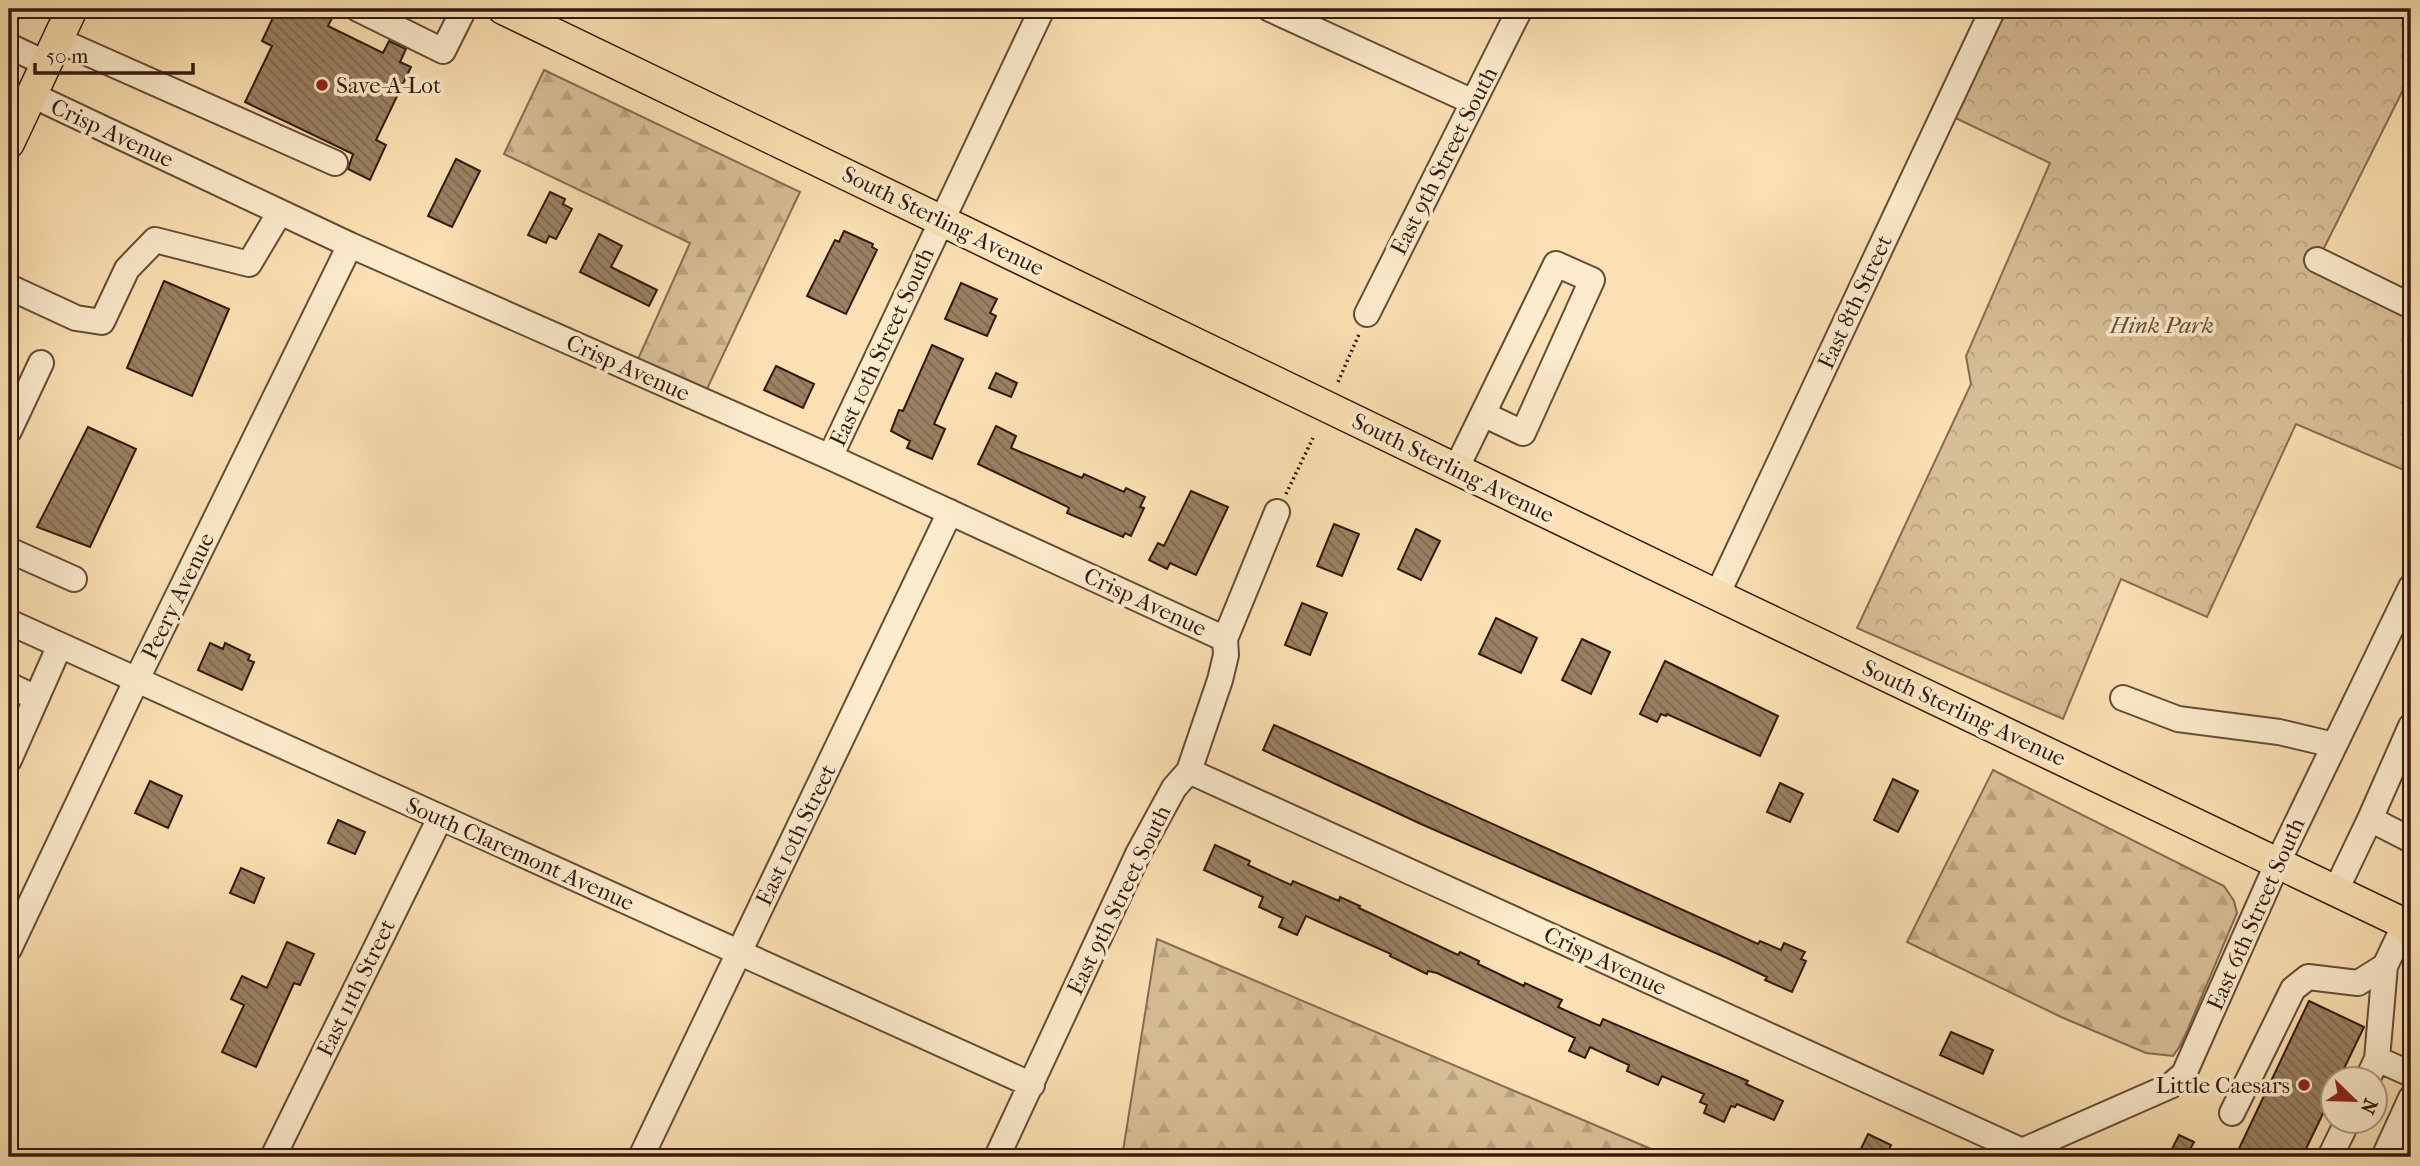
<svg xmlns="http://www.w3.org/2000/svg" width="2420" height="1166" viewBox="0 0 2420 1166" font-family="'IM FELL French Canon',serif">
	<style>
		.forest { fill: url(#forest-firs); stroke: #866c52; stroke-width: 2 }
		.park { fill: url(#park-crowns); stroke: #866c52; stroke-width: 2 }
		.building { fill: url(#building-back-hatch); stroke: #331a0e; stroke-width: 2 }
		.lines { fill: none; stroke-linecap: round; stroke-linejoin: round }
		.minor-casing { stroke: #654c37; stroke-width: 28 }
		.major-casing { stroke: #331a0e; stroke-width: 33 }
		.path { stroke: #331a0e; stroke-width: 3.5; stroke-dasharray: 2 3.5; stroke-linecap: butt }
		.minor { stroke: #fcebcd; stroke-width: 24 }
		.major { stroke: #fae0b2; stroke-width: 30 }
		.poi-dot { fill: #8f2418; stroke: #fcebcd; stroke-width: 2.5 }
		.labels { text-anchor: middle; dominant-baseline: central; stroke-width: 7; stroke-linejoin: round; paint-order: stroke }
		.poi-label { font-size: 23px; fill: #331a0e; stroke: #fcebcd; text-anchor: start }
		.street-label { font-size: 23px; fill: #331a0e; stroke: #fcebcd }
		.park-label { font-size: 23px; font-style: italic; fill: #654b37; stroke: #fcebcd }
	</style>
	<defs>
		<pattern id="forest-firs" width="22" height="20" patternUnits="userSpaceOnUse" patternTransform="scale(1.75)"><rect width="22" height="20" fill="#d8be96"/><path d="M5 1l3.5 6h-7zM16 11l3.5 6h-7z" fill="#baa380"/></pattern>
		<pattern id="park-crowns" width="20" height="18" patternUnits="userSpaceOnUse" patternTransform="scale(1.75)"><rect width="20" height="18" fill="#d8be96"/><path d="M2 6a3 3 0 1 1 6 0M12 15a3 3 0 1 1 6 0" fill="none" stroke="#baa380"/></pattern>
		<pattern id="building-back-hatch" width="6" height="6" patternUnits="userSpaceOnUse" patternTransform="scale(1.75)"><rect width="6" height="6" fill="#9a8163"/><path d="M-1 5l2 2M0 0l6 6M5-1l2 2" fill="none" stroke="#7e6950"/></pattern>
	</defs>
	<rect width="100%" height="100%" fill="#fae0b2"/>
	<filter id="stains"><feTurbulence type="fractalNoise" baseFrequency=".00286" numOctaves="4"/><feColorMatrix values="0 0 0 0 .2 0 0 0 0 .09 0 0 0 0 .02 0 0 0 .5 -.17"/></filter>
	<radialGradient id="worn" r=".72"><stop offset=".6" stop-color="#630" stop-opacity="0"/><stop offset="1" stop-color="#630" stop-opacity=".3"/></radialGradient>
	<!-- forest -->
	<path class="forest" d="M544,70l256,122 -94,199 -68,-32 52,-116 -186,-89z
		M1993,770l231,116 10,15 3,12 -55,130 -9,13 -27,-3 -85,-36 -154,-75z
		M1157,939l513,218h-548z"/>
	<!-- park -->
	<path class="park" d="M2001,9h410v65l-93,186 93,46v167l-115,-49 -89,193 -86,-38 -58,140 -206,-91 114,-244 -5,-28 84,-193 -105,-50z"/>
	<!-- building -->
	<path class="building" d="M277,9h41l15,7 -5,10 55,27 6,-12 17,8 -6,13 11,5 -35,73 10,5 -16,35 -22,-11 5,-15 -108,-52 27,-56 -10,-5z
		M456,159l24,12 -28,56 -24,-11z
		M550,192l15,7 -2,5 9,5 -16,30 -7,-3 -3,7 -18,-8z
		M844,231l29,13 -1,3 5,3 -31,64 -39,-18 28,-56 4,2z
		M599,234l23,12 -11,21 46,23 -8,16 -69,-34z
		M164,281l65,28 -37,87 -65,-28z
		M961,283l36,16 -7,14 6,3 -9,20 -42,-17z
		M932,345l31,14 -29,65 11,5 -13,30 -25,-11 3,-7 -19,-10 8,-21 4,1z
		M776,366l38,18 -11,24 -39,-18z
		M996,373l21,10 -6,14 -22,-9z
		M996,426l20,10 -5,12 71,30 2,-4 40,18 2,-4 19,9 -5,10 4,1 -13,28 -6,-3 -2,4 -56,-24 2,-5 -3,-2 -88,-42z
		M88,427l48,22 -46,98 -53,-20z
		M1191,491l37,16 -32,68 -26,-12 -3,6 -18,-9 9,-17 6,3z
		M1334,524l25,10 -17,42 -25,-10z
		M1416,529l24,12 -19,39 -23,-11z
		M1302,603l25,10 -17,42 -25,-10z
		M1496,618l41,20 -16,35 -42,-19z
		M1582,639l28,13 -19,42 -29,-14z
		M210,643l13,6 2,-6 25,12 -2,5 6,2 -12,28 -44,-20z
		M1665,661l113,55 -18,40 -93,-42 -1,2 -5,-2 -4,8 -17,-8z
		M1274,725l484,219 2,-3 21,9 3,-7 21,9 -4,7 5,2 -14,31 -27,-12 2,-3 -40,-19 -306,-134 -158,-74z
		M1893,779l25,12 -20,41 -24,-12z
		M150,781l32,15 -14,32 -33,-15z
		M1780,783l23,11 -13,28 -23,-10z
		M338,820l27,12 -10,22 -27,-11z
		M1215,845l35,16 -2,4 43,20 2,-4 46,20 1,-4 20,9 -1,2 99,47 2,-3 19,9 -1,3 46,22 1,-3 37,17 -4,7 42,19 3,-7 145,62 -2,3 37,17 -9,19 -37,-16 -2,3 -4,-1 -7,16 -20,-9 3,-8 -7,-3 4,-8 -42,-18 -4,9 -31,-14 2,-6 -39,-18 -5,11 -16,-7 6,-13 -138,-65 -9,-2 -1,3 -37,-18 1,-2 -85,-38 -9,19 -18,-8 4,-9 -24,-11 4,-10 -59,-27z
		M241,868l23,10 -10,25 -24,-10z
		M287,942l27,12 -14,31 -6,-2 -38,84 -34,-15 22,-47 -13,-6 11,-23 25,12z
		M2309,1001l55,26 -25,52h-6v14l-31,64h-67z
		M1951,1032l42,18 -10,24 -43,-19z
		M1868,1134l23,11 -5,12h-29z
		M2179,1135l15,7 -8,15h-18z"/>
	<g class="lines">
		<defs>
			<path id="minor" d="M358,9l85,42 21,-42
				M1270,9l203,93
				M58,40l277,123
				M9,46l38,18
				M32,95l318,150 480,212 395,182
				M2317,260l94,46
				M9,287l67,31 26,4 25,-53 28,-29 94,24 31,-52
				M1367,314l153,-305
				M9,431l32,-68
				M830,457l212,-448
				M1456,469l100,-205 36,16 -69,153 -40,-19
				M9,550l65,29
				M1717,595l276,-586
				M9,622l1023,463
				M9,685l27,13
				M2123,698l55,21 101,13 55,13
				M9,760l51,-115
				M1189,771l833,380
				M2370,819l41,-93
				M2336,890l34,-71 41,21
				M9,949l127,-268 214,-436
				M2377,1059l8,-93 20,-42
				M2368,1078l9,-19 34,15
				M2232,1113l61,-124 15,-12 50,6 27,-17
				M273,1157l167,-339
				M641,1157l309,-645
				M997,1157l141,-303 36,-66 15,-17 31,-91 6,-25 -1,-16 52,-127
				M2023,1157l-1,-6 148,-65 14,-12 94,-212 133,-275
				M2330,1157l18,-37
				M2384,1157l27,-59"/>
			<path id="major" d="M503,9l1214,586 688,329 6,8
				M9,143l63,-134"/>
		</defs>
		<!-- minor casing -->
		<use href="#minor" class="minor-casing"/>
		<!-- major casing -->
		<use href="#major" class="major-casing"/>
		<!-- path -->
		<path class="path" d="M1338,382l22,-50
			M1286,494l27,-56"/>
		<!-- minor -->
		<use href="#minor" class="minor"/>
		<!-- major -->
		<use href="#major" class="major"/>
	</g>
	<!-- markers -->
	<g class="poi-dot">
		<circle cx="322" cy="85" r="7"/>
		<circle cx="2304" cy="1085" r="7"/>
	</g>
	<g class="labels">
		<!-- poi labels -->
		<g class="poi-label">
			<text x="336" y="85">Save-A-Lot</text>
			<text x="2290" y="1085" text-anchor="end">Little Caesars</text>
		</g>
		<!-- street labels -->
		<g class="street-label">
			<text transform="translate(112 133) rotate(25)">Crisp Avenue</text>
			<text transform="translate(1444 161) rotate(-63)">East 9th Street South</text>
			<text transform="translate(943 221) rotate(26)">South Sterling Avenue</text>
			<text transform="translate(1855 302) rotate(-65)">East 8th Street</text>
			<text transform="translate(882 347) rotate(-65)">East 10th Street South</text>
			<text transform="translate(628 368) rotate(24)">Crisp Avenue</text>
			<text transform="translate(1453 468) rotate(26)">South Sterling Avenue</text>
			<text transform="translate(178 596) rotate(-64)">Peery Avenue</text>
			<text transform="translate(1145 602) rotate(25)">Crisp Avenue</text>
			<text transform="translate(1964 713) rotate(25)">South Sterling Avenue</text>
			<text transform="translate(796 835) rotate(-64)">East 10th Street</text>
			<text transform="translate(520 854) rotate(24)">South Claremont Avenue</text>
			<text transform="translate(1119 900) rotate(-64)">East 9th Street South</text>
			<text transform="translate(2256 914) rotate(-66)">East 6th Street South</text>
			<text transform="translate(1605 961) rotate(25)">Crisp Avenue</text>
			<text transform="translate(356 988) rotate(-64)">East 11th Street</text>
		</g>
		<!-- park labels -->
		<g class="park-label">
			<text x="2162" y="325">Hink Park</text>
		</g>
	</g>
	<!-- margin -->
	<rect width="2420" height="1166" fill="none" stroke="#fae0b2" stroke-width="35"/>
	<rect x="10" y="10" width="2399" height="1145" fill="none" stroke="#331a0e" stroke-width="3.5"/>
	<rect x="18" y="18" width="2385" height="1131" fill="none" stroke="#331a0e" stroke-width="2"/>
	<!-- north arrow -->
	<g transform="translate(2354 1100) rotate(113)"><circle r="33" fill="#fcebcd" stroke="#ac9781" stroke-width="2"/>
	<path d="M0-5L12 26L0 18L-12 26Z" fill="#8f2418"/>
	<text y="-10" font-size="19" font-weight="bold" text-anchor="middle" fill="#331a0e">N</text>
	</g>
	<!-- scale -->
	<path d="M35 63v10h158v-10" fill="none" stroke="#331a0e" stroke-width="3.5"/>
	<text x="46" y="63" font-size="21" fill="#331a0e" stroke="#fcebcd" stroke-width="5" paint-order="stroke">50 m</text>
	<rect width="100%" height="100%" filter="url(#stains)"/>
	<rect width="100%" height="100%" fill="url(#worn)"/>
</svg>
